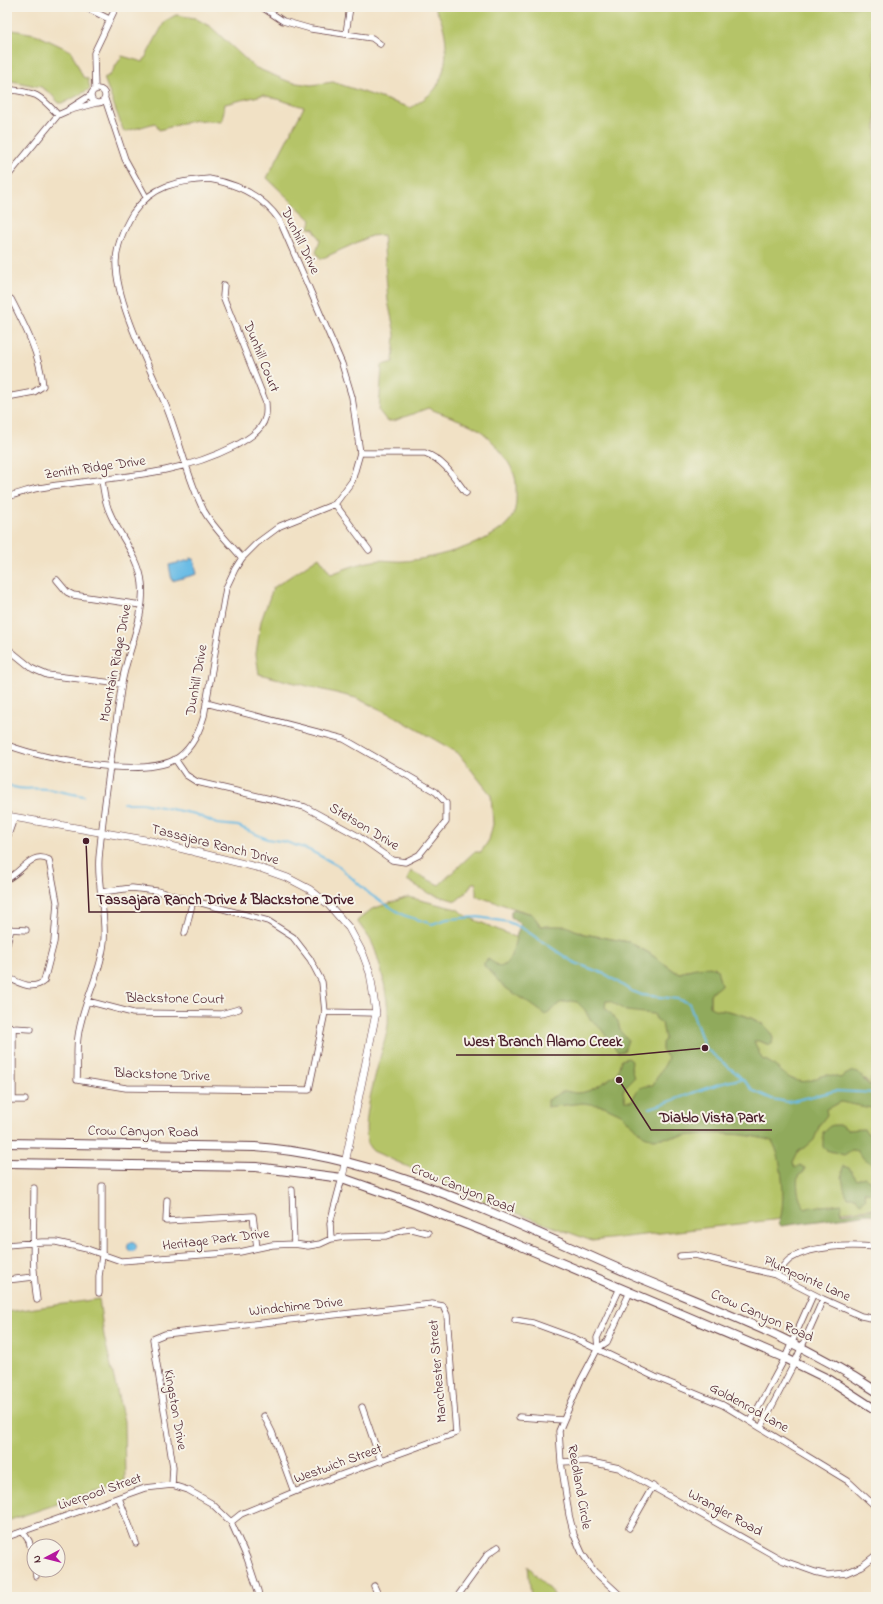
<svg xmlns="http://www.w3.org/2000/svg" width="883" height="1604" viewBox="0 0 883 1604" font-family="'Indie Flower',sans-serif">
	<style>
		.green { fill: #b5c467; stroke: #807249 }
		.forest { fill: #90aa5c; stroke: #6d6444 }
		.water { fill: #6abce5; stroke: #5a6e88 }
		.lines { fill: none; stroke-linecap: round; stroke-linejoin: round }
		.stream { stroke: #6abce5; stroke-width: 2 }
		.minor-casing { stroke: #633c42; stroke-width: 7 }
		.tertiary-casing { stroke: #633c42; stroke-width: 8 }
		.secondary-casing { stroke: #633c42; stroke-width: 10 }
		.minor { stroke: #fff; stroke-width: 5.5 }
		.tertiary { stroke: #fff; stroke-width: 7 }
		.secondary { stroke: #fff; stroke-width: 8 }
		.labels { text-anchor: middle; dominant-baseline: central; stroke-width: 4; stroke-linejoin: round; paint-order: stroke }
		.street-label { font-size: 14px; fill: #4a1f2b; stroke: #f7f3e8 }
		.leader { fill: none; stroke: #4a1f2b; stroke-width: 1.5 }
		.callout-dot { fill: #4a1f2b; stroke: #f7f3e8; stroke-width: 1.5 }
		.callout-label { font-size: 15px; text-anchor: middle; font-weight: bold; fill: #4a1f2b; stroke: #f7f3e8; stroke-width: 4; stroke-linejoin: round; paint-order: stroke }
	</style>
	<rect width="100%" height="100%" fill="#f7f3e8"/>
	<filter id="ink" filterUnits="userSpaceOnUse"><feTurbulence type="fractalNoise" baseFrequency=".025" numOctaves="2"/><feDisplacementMap in="SourceGraphic" scale="8" xChannelSelector="R" yChannelSelector="G"/><feConvolveMatrix kernelMatrix="1 2 1 2 8 2 1 2 1" color-interpolation-filters="sRGB"/></filter>
	<filter id="wash" filterUnits="userSpaceOnUse"><feTurbulence type="fractalNoise" baseFrequency=".012" numOctaves="4" result="noise"/><feDisplacementMap in="SourceGraphic" scale="16" xChannelSelector="R" yChannelSelector="G"/><feGaussianBlur stdDeviation="0.9" result="paint"/><feColorMatrix in="noise" values="0 0 0 0 0 0 0 0 0 0 0 0 0 0 0 0 0 1.4 0 .05"/><feComposite in="paint" operator="in"/></filter>
	<g filter="url(#wash)">
		<rect width="100%" height="100%" fill="#f1e1c5"/>
		<!-- green -->
		<path class="green" d="M434,7h442v1070l-5,3 1,7 -3,-2 -4,-6 7,29 4,1v28l-4,-2 4,27v46l-284,33 -108,-40 -111,-50c-21,-15 12,-103 15,-126 2,-21 -8,-69 -18,-86 -4,-6 -9,-12 -13,-18l15,-12 36,-12 49,12 11,8 301,128 -6,-21c-12,-7 -33,-15 -47,-13l-6,-4v-13l7,-6 -2,-21 -29,3 -5,3 -5,-1 -27,-19 -20,-11 -45,-8 -12,-5 -31,-3 -9,-12 -56,-18v-13h-4l-5,9 -11,9 -28,-8 -21,-13 4,-9 28,14 35,-33h7l8,-12 4,-16 -2,-29 -33,-42 -66,-38 -36,-17 -97,-24 -3,-20 5,-33 12,-33 46,-31 12,17c14,-5 28,-11 43,-13 10,-2 21,1 31,0 27,-2 96,-19 108,-46 4,-9 3,-20 3,-30 1,-17 -24,-47 -38,-56 -15,-9 -34,-14 -50,-21l-34,13h-7l-8,-10 3,-46 11,-3 2,-28 -7,-33 -5,-66 -12,1 -50,23 -5,-7 4,-12 -6,-11 -5,-1 2,-8 -44,-42 37,-71 -41,-12 -38,9 -3,18 -26,-2 -37,10 -4,-7 -31,9 -20,-54 6,-3 12,-19 21,6 22,-41 11,-6 19,3 16,9 43,40 36,15 21,3 22,-3 78,26c8,-6 22,-14 26,-22 13,-23 12,-58 -3,-79z
			M7,29l28,5 36,17 12,26 5,2 2,10 -26,14h-5l-9,-10 -9,-6 -34,-7z
			M99,1299l5,37 20,85 1,60 -118,40v-209z
			M528,1566l28,31h-25z"/>
		<!-- forest -->
		<path class="forest" d="M514,909l18,5 9,12h25l18,8 45,8 20,11 27,19 5,1c8,-5 28,-8 36,-4l4,16 -11,9v13c7,4 11,2 18,4 17,4 38,10 45,27l-1,6 -3,1 -9,-4h-6l8,18c15,4 21,19 36,22 15,3 20,-7 30,-6 4,0 8,2 12,3 25,-16 17,1 31,8v-8l5,-1v32l-35,-7 -15,7 1,6 -7,9 -6,16 -8,7 -7,3 -6,12 2,6 5,-3 5,3 -1,4 -6,4c-2,11 1,25 8,33l4,-2 32,-3 -1,10 35,-5v6l-7,-1 -88,12 -2,-3c7,-18 4,-65 -7,-82 -40,-12 -77,-6 -119,-2l-9,-3 -23,-22 -17,-8 -21,-3 -36,4v-7l17,-9c5,0 8,2 13,2 15,0 27,-12 40,-19l4,-14 7,-2 4,3 -1,7 3,10 -9,9 -2,4 2,10h7c6,-14 7,-14 21,-16 4,-9 11,-17 15,-27l-6,-8v-7l3,-4 -3,-16 -6,-4 -2,-5 -28,-3 -16,-10h-4l-1,7c6,4 8,9 13,13l2,10 8,9 -4,11 -6,1 -17,-23 -12,-11 -4,-8 -8,-8 -7,-1 -10,2 -15,12c-12,-11 -26,-17 -39,-27 -8,-5 -12,-15 -22,-22v-3l4,-4 12,8c15,-5 13,-29 21,-43l-10,-7v-6z
			M834,1125h7l7,5 16,-1 3,4 9,4v30l-12,-8 -7,-8 -5,-1 -8,5 -18,-5 -3,-3v-15l7,-6z
			M843,1166l6,2 8,12 7,-3 12,7v12l-2,-3 -10,-1 2,7 -6,4 -5,-6h-7c-5,-6 -7,-23 -5,-31z"/>
		<!-- water -->
		<path class="water" d="M190,558l4,1 3,15 -25,7 -3,-16 21,-5z
			M127.5 1247a4.5 4.5 0 1 1 9 0a4.5 4.5 0 1 1-9 0Z"/>
		<g class="lines">
			<!-- stream -->
			<path class="stream" d="M7,784c12,8 26,3 40,5 12,2 25,5 37,7
				M123,803h19l53,11 22,10 21,2 29,13 19,3 23,8 28,15 34,30 32,20 29,9 15,-5 31,-2 30,5 14,6 51,34 34,13 24,16 11,4 36,4 11,4 16,45 31,25 18,18 18,8 16,3 47,-11 41,2
				M650,1108c31,-9 59,-24 91,-29"/>
		</g>
	</g>
	<g filter="url(#ink)">
		<g class="lines">
			<defs>
				<path id="minor" d="M85,7l24,12
					M262,7l21,14 28,8 61,9 8,6
					M346,33l4,-26
					M91 96a7 7 0 1 1 14 0a7 7 0 1 1-14 0Z
					M7,89c29,4 31,4 51,26
					M95,90l-1,-37 22,-46
					M105,99l20,60 21,38
					M69,109l22,-14
					M7,177l51,-62 9,-4 29,-8
					M209,179c30,5 54,17 71,42l62,143 10,33 8,56 -8,28 -17,23 -55,22 -23,17 -15,15c-13,-16 -28,-29 -38,-47 -17,-33 -24,-71 -38,-105 -16,-38 -51,-105 -50,-145 1,-18 8,-33 17,-48 20,-28 44,-32 76,-34z
					M7,300l4,-1c14,27 29,56 32,87l-9,6 -27,5
					M360,453h65c19,7 29,24 41,40
					M7,497c11,-3 21,-7 32,-9 69,-12 131,-9 196,-42 11,-6 27,-15 30,-28 2,-4 1,-11 1,-15l-43,-107 1,-11
					M335,504l34,46
					M57,580l10,12 6,3 68,10
					M7,648l26,21 14,6 74,9
					M7,745c38,14 131,33 167,15 17,-9 25,-27 30,-44l22,-128 9,-19 7,-11
					M175,759l11,16 11,7 108,25 53,29 34,24 13,2 14,-7 27,-33v-19l-10,-11 -92,-53 -138,-36
					M7,838l7,-20
					M7,879c15,-7 24,-28 42,-19l8,42 -3,40 -10,39c-11,10 -25,2 -37,-4
					M101,892l31,-4 25,3 111,30 25,16 17,22 12,23 3,30 -16,78 -183,-2 -49,-8c1,-14 -1,-29 1,-43 4,-33 23,-63 26,-96 2,-28 -7,-56 -5,-83 5,-57 14,-113 22,-169 4,-34 25,-71 21,-106 -3,-30 -29,-53 -36,-81 -2,-7 -3,-15 -4,-22
					M7,929l19,1
					M185,933l8,-33
					M7,944l4,-15
					M87,1001l46,12 88,1 18,-5
					M325,1012l51,1
					M7,1025l6,3v72
					M13,1028l18,1
					M7,1100h18
					M34,1188c0,38 -3,74 3,112
					M292,1190l2,54
					M167,1200l-1,21 87,-5 4,32
					M331,1239l-1,-16 12,-45
					M7,1245l35,-3h14l31,7 34,12 119,-9 32,-7 22,-1 14,2 12,-2 11,-5 13,-2 42,-1 17,-6 9,-1 16,4
					M680,1256l15,-1 81,20 47,24 38,17 15,3
					M776,1275c4,-5 9,-12 14,-16 22,-14 61,-14 86,-12
					M7,1280l27,-3
					M99,1293v-17l3,-20v-70
					M515,1320l18,3 41,15 81,39 68,28 125,76 28,26
					M598,1348l-1,-10 23,-50
					M362,1407l19,55
					M264,1416l8,16 22,60
					M519,1417l44,3
					M751,1421l34,-63 28,-63
					M761,1427l34,-65 28,-63
					M561,1462l25,-1 33,7 165,93 31,11 13,3 18,-2 16,-7 14,-11
					M172,1485l1,-18 -20,-128 12,-5 267,-30 11,2 4,9 9,118 -162,59 -53,22 -10,8
					M119,1498l17,45
					M629,1528l24,-42
					M23,1532l6,9 5,19
					M7,1537l138,-49 27,-3 16,5 23,13 20,19 16,36 11,33 1,6
					M35,1570l1,6
					M374,1586l5,11
					M457,1597l31,-43 10,-7
					M622,1597l-28,-26 -12,-18 -8,-18 -5,-20 -8,-53 -2,-31 21,-49 18,-34 9,-6 23,-50"/>
				<path id="tertiary" d="M7,816l144,25 109,27 28,10 21,11 19,15 21,24 14,26 7,19 6,40 -34,165"/>
				<path id="secondary" d="M7,1143l248,4c131,9 259,77 378,128 83,35 168,65 243,116
					M7,1163l249,4 86,11 60,21 112,44 271,115 45,22 46,30"/>
			</defs>
			<!-- minor casing -->
			<use href="#minor" class="minor-casing"/>
			<!-- tertiary casing -->
			<use href="#tertiary" class="tertiary-casing"/>
			<!-- secondary casing -->
			<use href="#secondary" class="secondary-casing"/>
			<!-- minor -->
			<use href="#minor" class="minor"/>
			<!-- tertiary -->
			<use href="#tertiary" class="tertiary"/>
			<!-- secondary -->
			<use href="#secondary" class="secondary"/>
		</g>
	</g>
	<g class="labels">
		<!-- street labels -->
		<g class="street-label">
			<text transform="translate(300 241) rotate(64)">Dunhill Drive</text>
			<text transform="translate(261 357) rotate(68)">Dunhill Court</text>
			<text transform="translate(95 468) rotate(-8)">Zenith Ridge Drive</text>
			<text transform="translate(116 663) rotate(-79)">Mountain Ridge Drive</text>
			<text transform="translate(197 680) rotate(-80)">Dunhill Drive</text>
			<text transform="translate(364 827) rotate(31)">Stetson Drive</text>
			<text transform="translate(215 845) rotate(14)">Tassajara Ranch Drive</text>
			<text transform="translate(175 999) rotate(1)">Blackstone Court</text>
			<text transform="translate(162 1075) rotate(2)">Blackstone Drive</text>
			<text transform="translate(143 1132) rotate(1)">Crow Canyon Road</text>
			<text transform="translate(463 1189) rotate(22)">Crow Canyon Road</text>
			<text transform="translate(216 1240) rotate(-7)">Heritage Park Drive</text>
			<text transform="translate(807 1279) rotate(24)">Plumpointe Lane</text>
			<text transform="translate(296 1307) rotate(-6)">Windchime Drive</text>
			<text transform="translate(762 1316) rotate(24)">Crow Canyon Road</text>
			<text transform="translate(438 1371) rotate(-95)">Manchester Street</text>
			<text transform="translate(749 1408) rotate(29)">Goldenrod Lane</text>
			<text transform="translate(175 1410) rotate(80)">Kingston Drive</text>
			<text transform="translate(338 1464) rotate(-20)">Westwich Street</text>
			<text transform="translate(579 1487) rotate(80)">Reedland Circle</text>
			<text transform="translate(100 1492) rotate(-19)">Liverpool Street</text>
			<text transform="translate(725 1513) rotate(29)">Wrangler Road</text>
		</g>
	</g>
	<!-- callouts -->
	<path class="leader" d="M86 841L89 912H362M705 1048L630 1055H456M619 1080L651 1130H772"/>
	<g class="callout-dot">
		<circle cx="86" cy="841" r="4"/>
		<circle cx="705" cy="1048" r="4"/>
		<circle cx="619" cy="1080" r="4"/>
	</g>
	<g class="callout-label">
		<text x="225" y="904">Tassajara Ranch Drive &amp; Blackstone Drive</text>
		<text x="543" y="1046">West Branch Alamo Creek</text>
		<text x="712" y="1122">Diablo Vista Park</text>
	</g>
	<!-- margin -->
	<rect width="883" height="1604" fill="none" stroke="#f7f3e8" stroke-width="24"/>
	<!-- north arrow -->
	<g transform="translate(46 1558) rotate(263)"><circle r="19" fill="#f7f3e8" stroke="#b29e9c"/>
	<path d="M0-3L7 15L0 10L-7 15Z" fill="#b5179e"/>
	<text y="-6" font-size="11" font-weight="bold" text-anchor="middle" fill="#4a1f2b">N</text>
	</g>
</svg>
